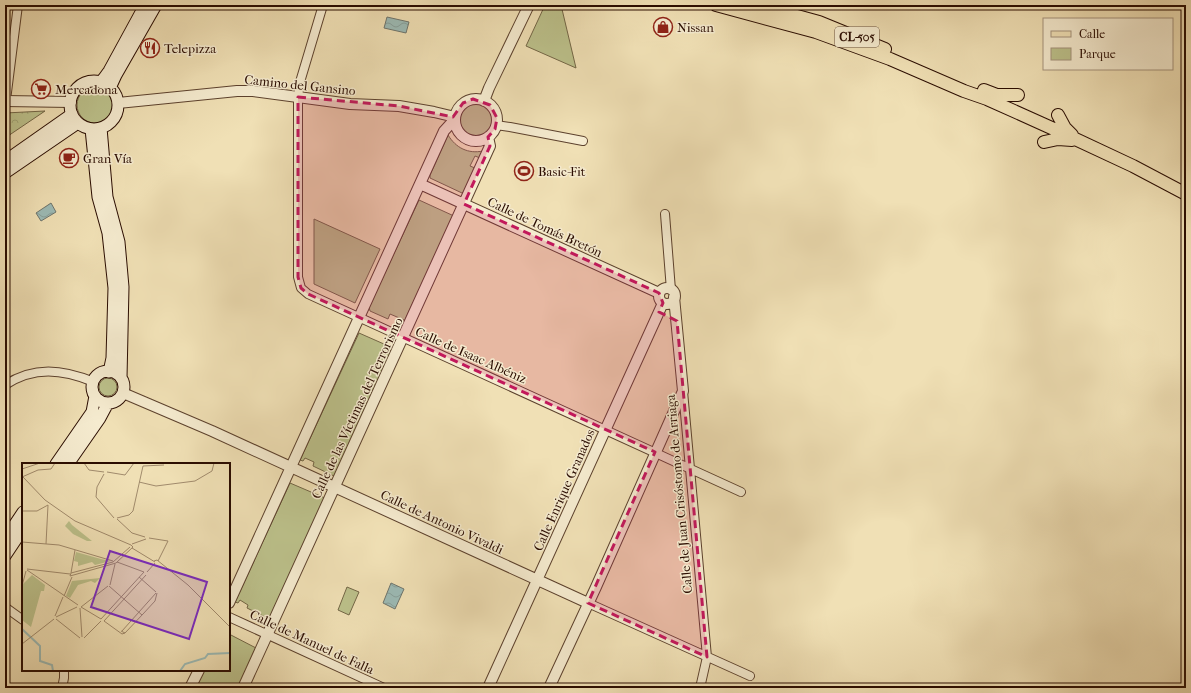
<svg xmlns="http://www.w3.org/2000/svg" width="1191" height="693" viewBox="0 0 1191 693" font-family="'IM FELL French Canon',serif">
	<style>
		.green { fill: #bcc18b; stroke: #736646 }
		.park { fill: url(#park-crowns); stroke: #736646 }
		.water { fill: url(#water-waves); stroke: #6e756d }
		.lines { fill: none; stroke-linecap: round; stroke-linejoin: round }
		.minor-casing { stroke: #5c412d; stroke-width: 10 }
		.tertiary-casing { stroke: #5c412d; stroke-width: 12 }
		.secondary-casing { stroke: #2a0c00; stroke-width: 13 }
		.primary-casing { stroke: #2a0c00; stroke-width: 14 }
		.minor { stroke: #f5ebcf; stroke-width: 8 }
		.tertiary { stroke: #f5ebcf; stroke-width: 10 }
		.secondary { stroke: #f5ebcf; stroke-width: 11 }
		.primary { stroke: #f0e0b5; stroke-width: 12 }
		.marked { fill: #c2185b; fill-opacity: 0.2; stroke: #c2185b; stroke-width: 3; stroke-dasharray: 8 5; stroke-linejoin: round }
		.labels { text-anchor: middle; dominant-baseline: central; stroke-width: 3; stroke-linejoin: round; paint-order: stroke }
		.shield { fill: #f5ebcf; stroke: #674f3e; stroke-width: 1 }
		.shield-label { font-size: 12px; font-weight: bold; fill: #2a0c00 }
		.poi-label { font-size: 13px; fill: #2a0c00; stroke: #f5ebcf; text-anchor: start }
		.street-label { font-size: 13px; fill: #2a0c00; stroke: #f5ebcf }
		.inset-river { fill: none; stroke: #9cbbb6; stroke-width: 2 }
		.inset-road { fill: none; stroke: #a18b6d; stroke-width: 1 }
		.view { fill: #7b2cbf; fill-opacity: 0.15; stroke: #7b2cbf; stroke-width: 2 }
		.inset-edge { fill: none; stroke: #2a0c00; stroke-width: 2 }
	</style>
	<defs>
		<pattern id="park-crowns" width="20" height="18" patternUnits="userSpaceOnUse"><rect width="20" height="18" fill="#bcc18b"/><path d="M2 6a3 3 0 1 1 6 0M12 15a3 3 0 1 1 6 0" fill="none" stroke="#a2a576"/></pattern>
		<pattern id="water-waves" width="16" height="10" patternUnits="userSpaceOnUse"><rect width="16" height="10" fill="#9cbbb6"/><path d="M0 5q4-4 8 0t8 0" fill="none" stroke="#87a09b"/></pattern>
	</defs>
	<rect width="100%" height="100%" fill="#f0e0b5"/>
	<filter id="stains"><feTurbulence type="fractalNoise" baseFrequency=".005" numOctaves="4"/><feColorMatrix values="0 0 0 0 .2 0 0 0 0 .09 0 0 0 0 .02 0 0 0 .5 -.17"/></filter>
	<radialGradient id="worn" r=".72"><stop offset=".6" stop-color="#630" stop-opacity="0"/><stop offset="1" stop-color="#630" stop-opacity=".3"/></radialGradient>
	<!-- green -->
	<path class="green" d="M545,5h16l15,63 -50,-22z
		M77 105a18 18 0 1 1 36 0a18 18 0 1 1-36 0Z
		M459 120a17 17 0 1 1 34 0a17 17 0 1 1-34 0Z
		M448,135c8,13 20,19 35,16l-3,7 -5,-2 -5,10 5,2 -10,23 -3,2 -32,-15v-3z
		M419,200l35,16 -52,110 2,-6 -14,-6 -2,5 -18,-8 -1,-4z
		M314,219l66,30 -25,54 -41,-19z
		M359,333l34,15 -59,128 -21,-10 1,-4 -9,-4 -2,3 -3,-1z
		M99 387a9 9 0 1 1 18 0a9 9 0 1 1-18 0Z
		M290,483l35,15 -56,121 -22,-11 1,-3 -8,-5 -2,3 -3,-1z
		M347,587l12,5 -10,23 -11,-5z
		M229,634l27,14 -18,40h-42l8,-18h25z"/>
	<!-- park -->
	<path class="park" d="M45,111l-40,27v-25z"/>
	<!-- water -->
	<path class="water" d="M387,17l22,5 -3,11 -22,-5z
		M51,203l5,9 -15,9 -5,-8z
		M391,583l13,6 -9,20 -12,-6z"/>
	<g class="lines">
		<defs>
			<path id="minor" d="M323,5l-23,77 -2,15v180l3,11 7,6 433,198
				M6,100l12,-95
				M496,125l14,2 73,14
				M665,214l6,76
				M5,385c29,-19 57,-16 89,-3
				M683,391l24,266 -7,31
				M588,603l162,73
				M5,607l18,13
				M229,617l155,71
				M62,688l2,-10v-8"/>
			<path id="tertiary" d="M455 120a21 21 0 1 1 42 0a21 21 0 1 1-42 0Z
				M5,101l66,1
				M484,101l5,-13 40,-83
				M118,103l119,-12h16l97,13 49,2 35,6 21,5
				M420,184l239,109
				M659 296a8 8 0 1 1 16 0a8 8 0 1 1-16 0Z
				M123,393l89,38 376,172
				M229,603l215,-472 10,-11
				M190,688l9,-18
				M243,688l247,-542 -2,-9
				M488,688l175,-385
				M549,688l47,-101 87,-196 -9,-94"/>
			<path id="secondary" d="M70 105a24 24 0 1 1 48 0a24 24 0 1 1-48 0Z
				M101,82l8,-11 36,-66
				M110,88l6,-13 40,-70
				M101,128l6,69 12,45 4,45 -2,91
				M91,129l7,68 10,36 6,55 -2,70 -3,14
				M5,161l67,-47
				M5,173l73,-50
				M92 387a16 16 0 1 1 32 0a16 16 0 1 1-32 0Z
				M56,464l36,-52 3,-16
				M68,464l32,-46 8,-15
				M5,539l18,-27
				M5,556l18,-27"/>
			<path id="primary" d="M716,5l100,27 74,27 74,32 23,8 69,31 77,36 53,28
				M757,5l62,17 66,27
				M984,90l13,5h21
				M1058,115l7,13 7,7
				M1044,142l14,-3 14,1"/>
		</defs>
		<!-- minor casing -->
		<use href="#minor" class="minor-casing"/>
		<!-- tertiary casing -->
		<use href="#tertiary" class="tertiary-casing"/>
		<!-- secondary casing -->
		<use href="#secondary" class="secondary-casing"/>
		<!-- primary casing -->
		<use href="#primary" class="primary-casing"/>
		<!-- minor -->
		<use href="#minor" class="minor"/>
		<!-- tertiary -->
		<use href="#tertiary" class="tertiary"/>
		<!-- secondary -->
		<use href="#secondary" class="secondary"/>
		<!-- primary -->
		<use href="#primary" class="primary"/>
	</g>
	<!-- marked area -->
	<path class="marked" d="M298,97l101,9 54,11 10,-14 10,-4 17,6 7,13 -2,11 -7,8 2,9 -26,58 195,89 4,10 -4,9 18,9 30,336 -119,-54 67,-151 -347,-158 -7,-6 -3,-11z"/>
	<!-- icons -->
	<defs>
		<symbol id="shop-ring" viewBox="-11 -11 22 22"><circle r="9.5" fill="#f5ebcf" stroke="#8f2418" stroke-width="1.5"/><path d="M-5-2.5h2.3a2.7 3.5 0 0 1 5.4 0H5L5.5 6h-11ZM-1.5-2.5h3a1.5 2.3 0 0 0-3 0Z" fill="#8f2418"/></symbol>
		<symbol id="restaurant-ring" viewBox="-11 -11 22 22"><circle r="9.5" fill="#f5ebcf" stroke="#8f2418" stroke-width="1.5"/><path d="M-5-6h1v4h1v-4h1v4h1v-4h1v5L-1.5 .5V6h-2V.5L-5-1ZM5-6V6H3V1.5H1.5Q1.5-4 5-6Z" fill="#8f2418"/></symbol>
		<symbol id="supermarket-ring" viewBox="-11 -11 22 22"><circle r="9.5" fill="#f5ebcf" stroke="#8f2418" stroke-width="1.5"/><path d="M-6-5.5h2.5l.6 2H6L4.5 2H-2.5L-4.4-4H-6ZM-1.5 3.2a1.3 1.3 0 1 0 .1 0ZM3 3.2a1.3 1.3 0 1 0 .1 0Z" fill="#8f2418"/></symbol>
		<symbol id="cafe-ring" viewBox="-11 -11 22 22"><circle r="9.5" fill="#f5ebcf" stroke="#8f2418" stroke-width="1.5"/><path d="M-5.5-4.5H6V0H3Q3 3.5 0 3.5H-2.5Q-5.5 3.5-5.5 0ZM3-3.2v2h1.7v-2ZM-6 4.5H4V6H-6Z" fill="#8f2418"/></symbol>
		<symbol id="stadium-ring" viewBox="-11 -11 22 22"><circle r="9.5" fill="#f5ebcf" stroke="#8f2418" stroke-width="1.5"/><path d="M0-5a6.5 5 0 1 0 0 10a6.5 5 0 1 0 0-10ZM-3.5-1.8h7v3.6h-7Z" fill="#8f2418"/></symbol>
	</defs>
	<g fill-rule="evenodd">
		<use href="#shop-ring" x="652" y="16" width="22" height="22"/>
		<use href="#restaurant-ring" x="139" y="37" width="22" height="22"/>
		<use href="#supermarket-ring" x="30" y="78" width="22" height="22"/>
		<use href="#cafe-ring" x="58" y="147" width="22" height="22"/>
		<use href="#stadium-ring" x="513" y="160" width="22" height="22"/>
	</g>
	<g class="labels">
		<!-- shield labels -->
		<rect class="shield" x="835" y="27" width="44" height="20" rx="3"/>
		<g class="shield-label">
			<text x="857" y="37">CL-505</text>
		</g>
		<!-- poi labels -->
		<g class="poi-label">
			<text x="677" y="27">Nissan</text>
			<text x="164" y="48">Telepizza</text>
			<text x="55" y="89">Mercadona</text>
			<text x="83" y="158">Gran Vía</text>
			<text x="538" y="171">Basic-Fit</text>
		</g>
		<!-- street labels -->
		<g class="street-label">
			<text transform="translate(300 85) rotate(6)">Camino del Gansino</text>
			<text transform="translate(545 227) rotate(25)">Calle de Tomás Bretón</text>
			<text transform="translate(471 355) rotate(24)">Calle de Isaac Albéniz</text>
			<text transform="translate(357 408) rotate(-65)">Calle de las Víctimas del Terrorismo</text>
			<text transform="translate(564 490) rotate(-66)">Calle Enrique Granados</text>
			<text transform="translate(679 494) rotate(-95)">Calle de Juan Crisóstomo de Arriaga</text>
			<text transform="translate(442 522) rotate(25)">Calle de Antonio Vivaldi</text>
			<text transform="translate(312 642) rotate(25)">Calle de Manuel de Falla</text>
		</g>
	</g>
	<!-- overview -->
	<g transform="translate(22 463)">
		<rect width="208" height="208" fill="#f0e0b5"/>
		<path d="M47,58l3,4 20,16h-5l-14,-7 -8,-8z" fill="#bcc18b"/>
		<path d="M54,89l25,7 10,2 -16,4 -3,-3 -14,4v-4l-4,-1zM10,112l13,10 -1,6h-3l-10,36 -9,-7v-30l1,-6zM78,115l-5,5 -4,-2 -13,4 -8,13 -4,-2 6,-15z" fill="#bcc18b"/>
		<path class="inset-river" d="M0,166l18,17v15l12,4 1,6M158,208l5,-7 20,-6 3,-4 22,-1"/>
		<path class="inset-road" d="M62,0l5,7 15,2M0,6l18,-6M85,9l18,3 9,-12M82,11l-7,13 -1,10 18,21M0,14l16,-7 13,-1 4,-6M1,14l22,23 30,21 56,24M117,19l17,4 39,-5 17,-10 2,-8M0,48h15l11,-6M95,55l12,-3 4,-4 10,-45 21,-1M95,56l15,14 13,4M127,75l19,3 -10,20M0,79l37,3 54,16M24,81l2,-39M110,81l14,-5M108,84l-17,15 -42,11 -1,3 46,-13 17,-16 -2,-2M110,85l23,14M132,98l3,-1 31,25 42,42M95,99l27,10M5,106l43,5M5,107l51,35M125,109l8,-9M49,110l4,-23M117,114l17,15M88,122l5,-21M0,123l4,-15M87,123l33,29M42,133l8,-19M59,144l20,12M59,144l27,-21M58,145l2,29M33,153l8,-19M34,154l21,-10M34,156l24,19M79,156l43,-47M82,158l42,-46M82,158l18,13 3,-1M99,168l4,2 18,-19 12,-13 2,-8M100,168l34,-38M62,175l17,-17M0,181l32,-25"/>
		<path class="view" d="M88,88l97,31 -18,57 -98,-32z"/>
		<rect width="208" height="208" class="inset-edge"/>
	</g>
	<!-- margin -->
	<rect width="1191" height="693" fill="none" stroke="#f0e0b5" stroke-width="20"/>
	<rect x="6" y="6" width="1179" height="681" fill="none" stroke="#2a0c00" stroke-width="2"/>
	<rect x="10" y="10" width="1171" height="673" fill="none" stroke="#2a0c00"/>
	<!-- legend -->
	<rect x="1043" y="18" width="130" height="52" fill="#f5ebcf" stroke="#a4927c"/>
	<rect x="1051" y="31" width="20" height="6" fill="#f0e0b5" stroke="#a4927c"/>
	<text x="1079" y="38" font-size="12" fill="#2a0c00">Calle</text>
	<rect x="1051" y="48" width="20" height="12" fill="#bcc18b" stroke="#a4927c"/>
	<text x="1079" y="58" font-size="12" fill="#2a0c00">Parque</text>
	<rect width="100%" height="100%" filter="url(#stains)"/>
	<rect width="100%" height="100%" fill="url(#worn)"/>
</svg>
